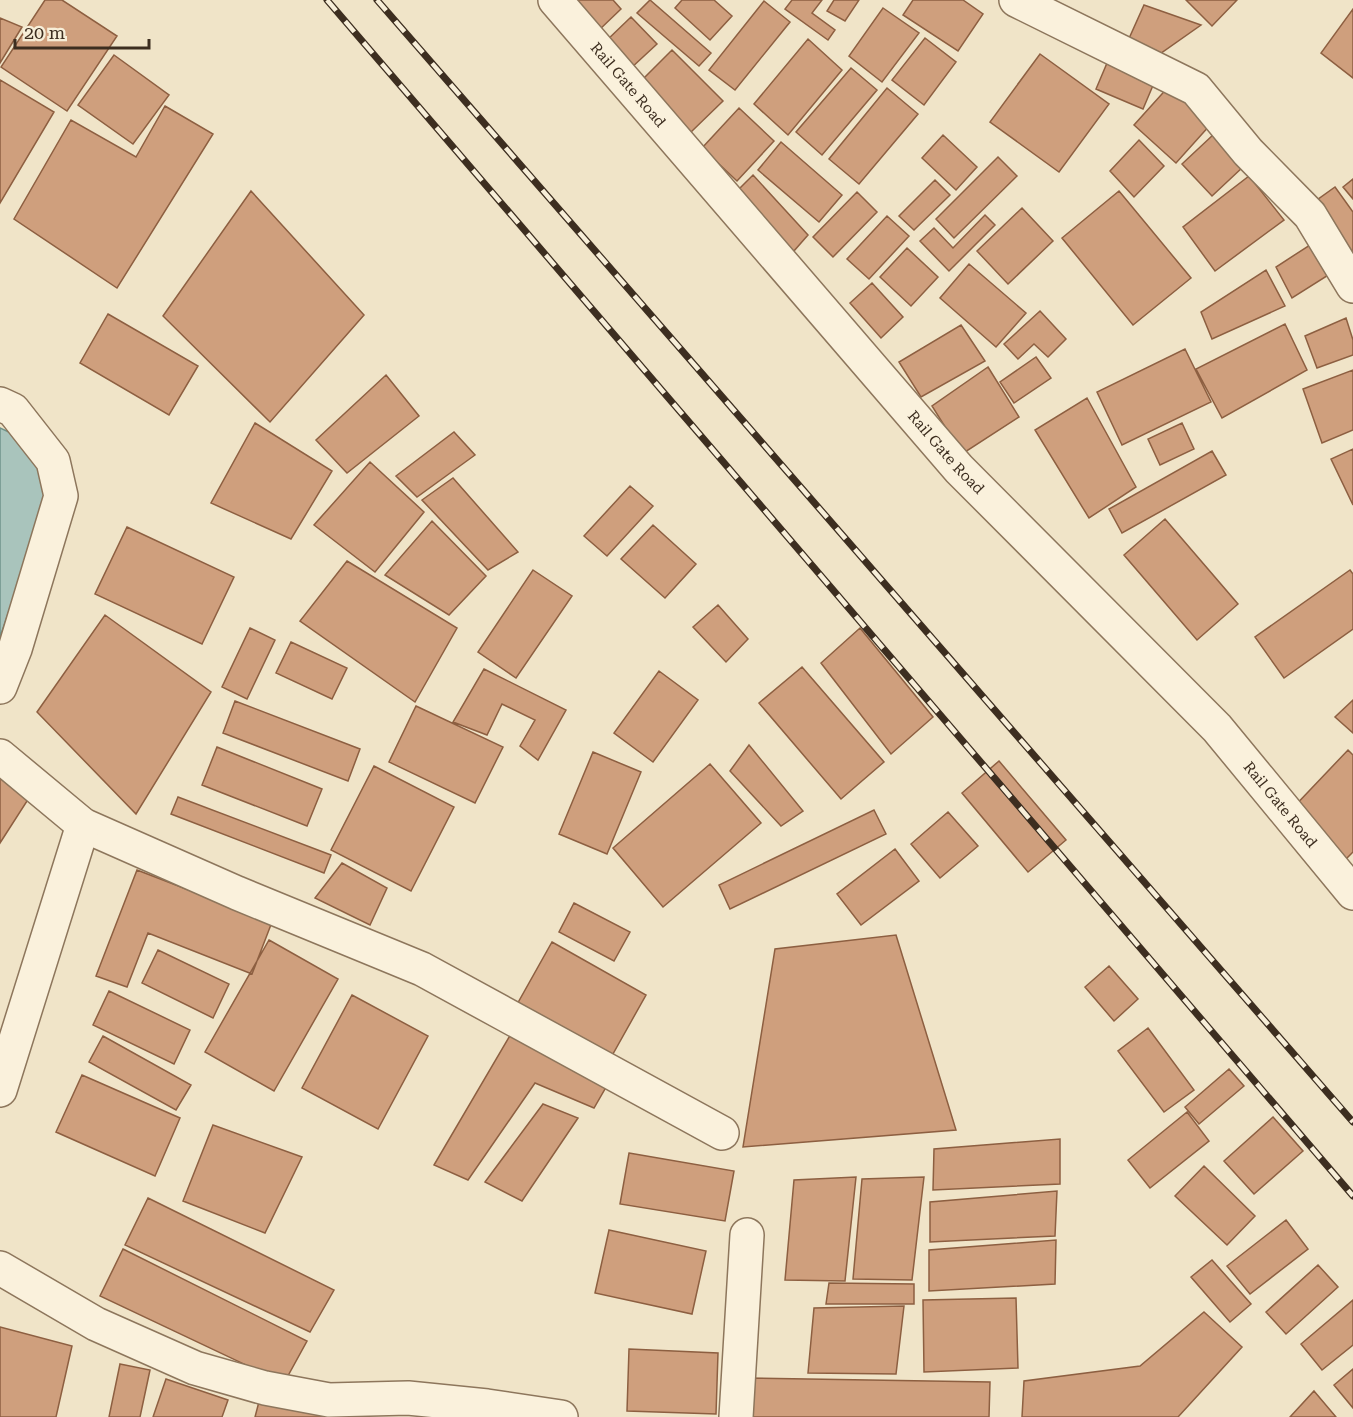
<svg xmlns="http://www.w3.org/2000/svg" width="1353" height="1417" viewBox="0 0 1353 1417" font-family="'Roboto Serif',serif">
	<style>
		.water { fill: #a9c4bc; stroke: #6f938a; stroke-width: 1.5 }
		.building { fill: #cf9f7d; stroke: #8d5f41; stroke-width: 1.5 }
		.lines { fill: none; stroke-linecap: round; stroke-linejoin: round }
		.minor-casing { stroke: #8d765c; stroke-width: 36 }
		.minor { stroke: #faf1dc; stroke-width: 33 }
		.rail-casing { stroke: #3d2e20; stroke-width: 7 }
		.rail { stroke: #f7eed8; stroke-width: 4.5; stroke-dasharray: 14; stroke-linecap: butt }
		.labels { text-anchor: middle; dominant-baseline: central; stroke-width: 5; stroke-linejoin: round; paint-order: stroke }
		.street-label { font-size: 15px; fill: #3d2e20; stroke: #f7eed8 }
	</style>
	<rect width="100%" height="100%" fill="#f0e4c8"/>
	<!-- water -->
	<path class="water" d="M0,428l43,20 8,41 -51,148z"/>
	<!-- building -->
	<path class="building" d="M45,0h17l55,36 -50,75 -66,-44z
		M567,0h46l8,9 -24,23z
		M650,0l61,53 -12,13 -62,-53z
		M682,0h32l18,16 -22,24 -35,-32z
		M792,0h30l-10,13 23,17 -7,10 -43,-31z
		M834,0h25l-14,21 -18,-10z
		M913,0h50l20,14 -25,37 -55,-36z
		M1186,0h51l-25,26z
		M764,1l26,21 -55,68 -26,-20z
		M1144,5l57,20 -47,33 -27,-15z
		M883,8l36,25 -37,49 -33,-26z
		M1353,9v69l-32,-25z
		M631,17l26,27 -27,25 -26,-26z
		M0,18l22,9 -22,36z
		M925,38l31,24 -32,43 -32,-25z
		M808,39l34,31 -54,65 -34,-31z
		M672,50l51,51 -33,32 -50,-51z
		M1040,54l69,50 -50,68 -69,-50z
		M114,55l55,40 -36,49 -55,-39z
		M1110,56l47,20 -14,33 -47,-20z
		M851,68l26,22 -55,65 -26,-23z
		M0,80l54,32 -54,91z
		M1170,85l41,39 -35,39 -42,-38z
		M887,88l31,26 -59,70 -30,-25z
		M165,106l48,28 -96,154 -103,-69 57,-99 65,37z
		M739,108l35,33 -37,40 -35,-33z
		M1214,134l30,32 -32,30 -30,-32z
		M943,135l34,32 -21,23 -34,-32z
		M1139,140l25,26 -30,31 -24,-26z
		M781,142l61,53 -23,27 -61,-52z
		M998,157l19,19 -63,62 -18,-19z
		M753,175l55,60 -15,17 -55,-62z
		M1249,176l35,44 -69,51 -32,-44z
		M1353,179v20l-10,-12z
		M935,180l15,15 -36,35 -15,-14z
		M1335,187l18,25v43l-43,-50z
		M251,191l113,124 -94,107 -107,-106z
		M1119,191l72,87 -58,47 -71,-87z
		M857,192l20,20 -44,45 -20,-20z
		M1022,208l31,33 -45,43 -31,-33z
		M985,215l10,10 -46,46 -29,-30 14,-13 19,20z
		M887,216l22,20 -40,43 -22,-20z
		M1313,243l17,31 -38,24 -16,-31z
		M907,248l31,29 -27,29 -31,-29z
		M969,264l57,49 -30,34 -56,-49z
		M1266,270l19,36 -73,33 -11,-27z
		M872,283l31,34 -22,21 -31,-35z
		M1040,311l26,28 -18,18 -14,-13 -16,15 -14,-15z
		M108,314l90,52 -29,49 -89,-52z
		M1346,318l7,22v15l-36,13 -12,-32z
		M1285,324l22,46 -85,48 -26,-49z
		M961,325l24,36 -64,36 -22,-35z
		M1185,349l26,53 -89,43 -25,-53z
		M1036,357l15,21 -37,25 -14,-21z
		M988,367l31,50 -57,37 -30,-48z
		M1353,370v60l-31,13 -19,-54z
		M386,375l33,41 -72,57 -31,-33z
		M1087,398l49,89 -47,31 -54,-88z
		M255,423l77,48 -41,68 -80,-36z
		M1182,423l12,26 -34,16 -12,-26z
		M454,432l21,23 -58,42 -21,-21z
		M1353,449v56l-22,-46z
		M1212,451l14,24 -104,58 -13,-24z
		M370,462l54,50 -49,60 -61,-47z
		M453,478l65,74 -30,18 -66,-70z
		M630,486l23,20 -46,50 -23,-20z
		M1165,519l73,85 -41,36 -73,-85z
		M432,521l54,55 -37,39 -64,-40z
		M653,525l43,39 -31,34 -44,-39z
		M127,527l107,50 -32,67 -107,-50z
		M347,561l110,67 -42,74 -115,-81z
		M533,570l39,26 -56,82 -38,-26z
		M1350,570l3,4v55l-69,49 -29,-41z
		M718,605l30,34 -22,23 -33,-35z
		M105,615l106,77 -75,122 -99,-102z
		M250,628l25,12 -28,59 -25,-12z
		M860,628l73,89 -42,37 -70,-91z
		M291,642l56,26 -15,31 -56,-26z
		M802,667l82,95 -43,37 -82,-96z
		M484,669l82,41 -28,50 -18,-14 15,-26 -33,-16 -15,31 -34,-13z
		M659,671l39,29 -45,62 -39,-29z
		M1353,700v33l-18,-16z
		M235,701l125,48 -12,32 -125,-48z
		M416,706l87,41 -28,56 -86,-41z
		M749,745l54,66 -22,15 -51,-55z
		M217,747l105,42 -15,37 -105,-41z
		M1348,750l5,5v97l-10,10 -53,-51z
		M593,752l48,20 -34,82 -48,-20z
		M999,761l67,79 -38,32 -66,-79z
		M710,764l51,59 -98,84 -50,-59z
		M374,766l80,41 -43,84 -80,-41z
		M0,776l29,22 -29,45z
		M178,797l153,58 -7,18 -153,-59z
		M874,810l12,24 -156,75 -11,-24z
		M948,812l30,34 -38,32 -29,-34z
		M895,849l24,32 -58,44 -24,-31z
		M342,863l45,25 -17,37 -55,-27z
		M137,870l135,52 -20,52 -104,-41 -21,54 -31,-11z
		M574,903l56,29 -16,29 -55,-29z
		M896,935l60,195 -213,17 32,-198z
		M269,940l69,39 -64,112 -69,-39z
		M552,942l94,53 -37,66 -94,-53z
		M158,950l71,34 -16,34 -71,-35z
		M1109,966l29,33 -24,22 -29,-34z
		M109,991l81,39 -16,34 -81,-39z
		M352,995l76,41 -50,93 -76,-41z
		M515,1027l94,55 -15,26 -59,-25 -67,97 -34,-15z
		M1148,1028l46,62 -30,22 -46,-61z
		M103,1036l88,49 -15,25 -87,-48z
		M1229,1069l15,17 -45,38 -14,-17z
		M82,1075l98,43 -25,58 -99,-44z
		M543,1104l35,14 -56,83 -37,-19z
		M1187,1112l22,29 -59,47 -22,-28z
		M1273,1117l30,34 -49,43 -30,-33z
		M213,1125l89,32 -37,76 -82,-32z
		M1060,1139v45l-127,6 1,-41z
		M629,1153l105,18 -9,50 -105,-17z
		M1204,1166l51,50 -28,29 -52,-49z
		M856,1177l-11,104 -60,-1 9,-100z
		M924,1177l-12,103 -59,-1 9,-100z
		M1057,1191l-2,45 -125,6v-40z
		M148,1198l186,92 -24,42 -185,-87z
		M1286,1220l22,29 -58,45 -23,-28z
		M609,1230l97,21 -14,63 -97,-21z
		M1056,1240l-1,44 -126,7v-41z
		M123,1249l184,92 -23,42 -184,-87z
		M1212,1260l39,44 -21,18 -39,-45z
		M1318,1265l20,22 -52,47 -20,-22z
		M829,1283l85,1v20h-88z
		M1016,1298l2,70 -94,4 -1,-72z
		M1353,1300v45l-31,25 -21,-26z
		M904,1306l-8,68 -88,-1 6,-65z
		M1204,1312l38,35 -64,70h-156l2,-36 116,-15z
		M0,1327l72,19 -16,71h-56z
		M629,1349l89,4 -2,61 -89,-3z
		M120,1364l30,6 -10,47h-31z
		M1353,1369v39l-19,-23z
		M745,1378l245,4 -1,35h-245z
		M166,1379l62,21 -6,17h-69z
		M1314,1391l22,26h-46z
		M261,1394l62,15 -2,8h-66z"/>
	<g class="lines">
		<defs>
			<g id="minor">
				<path id="s1" d="M555,0l404,469 258,259 136,165"/>
				<path d="M1016,0l180,89 52,63 62,63 43,71"/>
				<path d="M0,404l13,6 40,51 8,35 -46,153 -15,38"/>
				<path d="M0,756l83,69 154,68 185,76 300,164"/>
				<path d="M0,1090l83,-265"/>
				<path d="M0,1268l96,56 99,44 70,20 64,12 79,-2 79,8 74,11"/>
				<path d="M736,1417l11,-182"/>
			</g>
		</defs>
		<!-- minor casing -->
		<use href="#minor" class="minor-casing"/>
		<!-- minor -->
		<use href="#minor" class="minor"/>
		<defs>
			<path id="rail" d="M327,0l1026,1196
				M377,0l976,1122"/>
		</defs>
		<!-- rail casing -->
		<use href="#rail" class="rail-casing"/>
		<!-- rail -->
		<use href="#rail" class="rail"/>
	</g>
	<g class="labels">
		<!-- street labels -->
		<g class="street-label">
			<text stroke="none"><textPath href="#s1" startOffset="112">Rail Gate Road</textPath></text>
			<text stroke="none"><textPath href="#s1" startOffset="598">Rail Gate Road</textPath></text>
			<text stroke="none"><textPath href="#s1" startOffset="1084">Rail Gate Road</textPath></text>
		</g>
	</g>
	<!-- scale -->
	<path d="M15 39v9h134v-9" fill="none" stroke="#3d2e20" stroke-width="3"/>
	<text x="24" y="39" font-size="18" fill="#3d2e20" stroke="#f7eed8" stroke-width="4.5" paint-order="stroke">20 m</text>
</svg>
